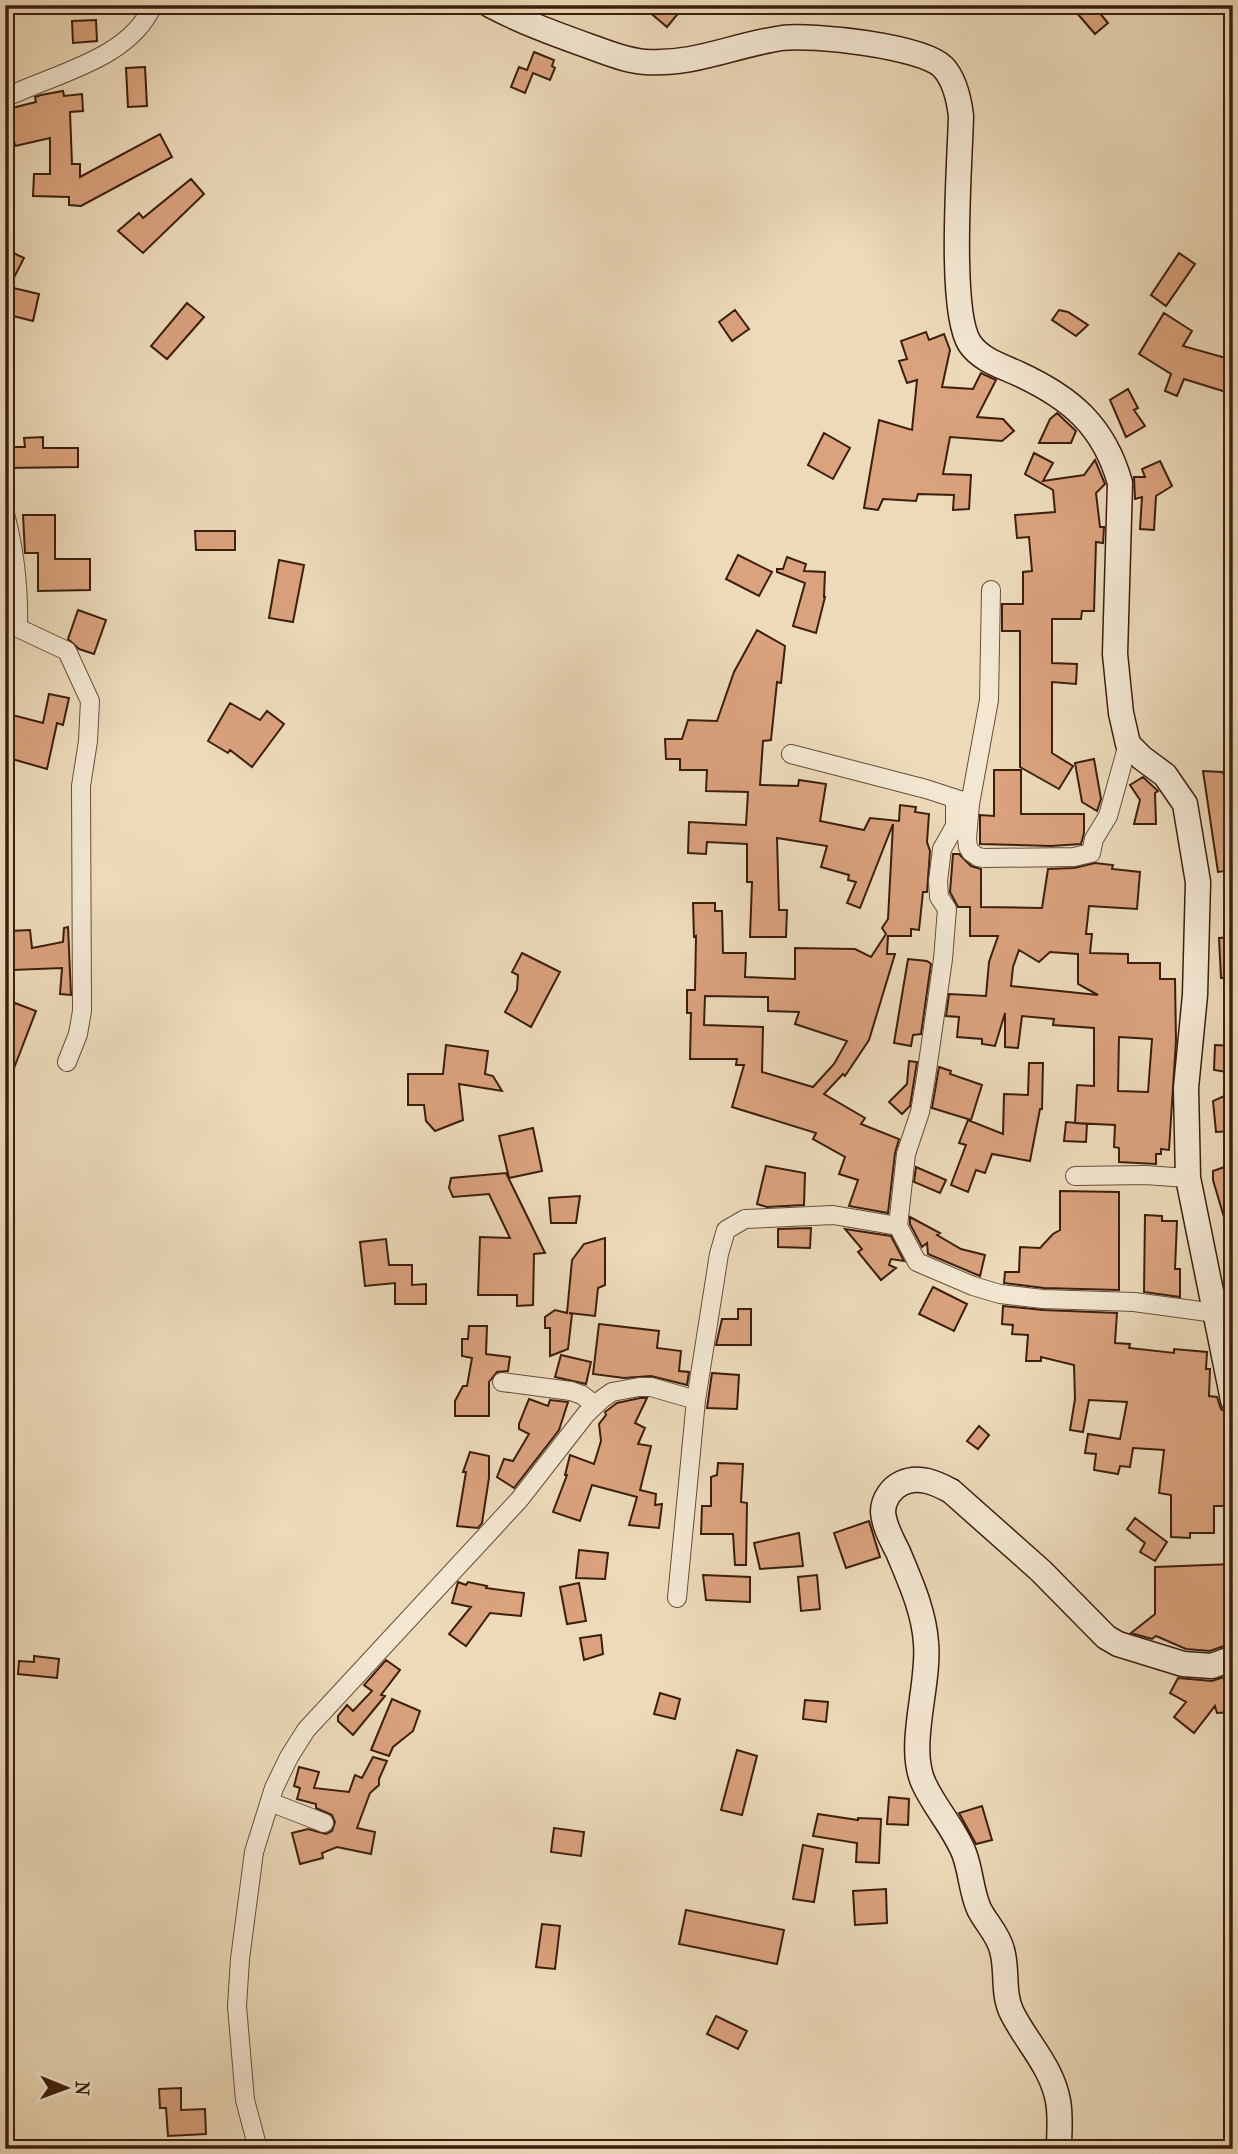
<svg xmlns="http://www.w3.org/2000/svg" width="1238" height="2154" viewBox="0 0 1238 2154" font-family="'IM FELL French Canon',serif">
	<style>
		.building { fill: #daa27d; stroke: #3c1e0e; stroke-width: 2; fill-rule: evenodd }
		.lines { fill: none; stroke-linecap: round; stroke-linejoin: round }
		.street-casing { stroke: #684d39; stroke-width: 20 }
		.secondary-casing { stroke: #3c1e0e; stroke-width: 27 }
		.street { stroke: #f3e7d2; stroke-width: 18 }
		.secondary { stroke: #f3e7d2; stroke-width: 24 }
	</style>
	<rect width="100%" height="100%" fill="#ecdab9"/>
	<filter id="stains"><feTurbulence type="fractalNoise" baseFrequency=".00286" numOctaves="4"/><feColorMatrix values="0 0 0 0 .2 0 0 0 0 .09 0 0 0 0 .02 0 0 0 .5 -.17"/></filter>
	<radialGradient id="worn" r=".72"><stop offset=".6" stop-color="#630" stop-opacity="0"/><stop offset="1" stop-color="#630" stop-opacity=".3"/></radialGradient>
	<!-- building -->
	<path class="building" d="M641,5h44l-18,22z
		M1084,5h9l15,18 -13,11 -19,-22z
		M96,20l1,21 -24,2 -1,-22z
		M534,52l20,8 -2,6 3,2 -5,12 -17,-7 -8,20 -14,-6 8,-20 8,3z
		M145,67l2,39 -19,1 -2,-39z
		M63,91l1,5 18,-2 1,17 -13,1 2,52h8v13l80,-43 12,23 -91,49 -12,-1v-8l-36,-1 1,-22h16v-36l-35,8 -7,-37 28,-7 -1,-5 6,-2z
		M191,179l13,15 -61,59 -25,-22 21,-18 4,5z
		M5,249l19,9 -19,37z
		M1179,253l16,11 -29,42 -15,-11z
		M9,287l30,7 -6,27 -28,-7z
		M187,303l17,14 -37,42 -16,-13z
		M735,310l14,19 -17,12 -13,-19z
		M1059,310l9,2 20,13 -12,11 -24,-16z
		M1164,313l28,18 -9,15 50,14v10l-7,22 -42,-13 -7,17 -12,-5 6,-17 -32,-20z
		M926,332l3,8 15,-6 6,16 -8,37 31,2 8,-16 15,7 -19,37 26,2 11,12 -12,10 -52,-4 -7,37 28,1 -2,34 -16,1 1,-15 -36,-1 -2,7 -33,-2 -5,11 -14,-2 15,-88 33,10 5,-50 -10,3 -8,-22 8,-2 -6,-18z
		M1128,389l10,19 -4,2 11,16 -19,11 -16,-37z
		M1057,413l19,18 -5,12h-32l11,-24z
		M824,433l26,15 -17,31 -25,-14z
		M43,437v11h35v19l-72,1 1,-21h18l-1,-9z
		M1034,453l19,10 -10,18 41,-6 11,-15 10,24 -9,9 4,34h4l-1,16 -7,-1 -2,69h-12l-1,8h-29v44l25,1 -1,20 -24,-2v71l21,13 -14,23 -39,-22v-136h-18v-27h21v-32l9,-1 -3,-34 -12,1 -2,-23 40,-3 -2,-22 -28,-16z
		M1160,461l12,25 -16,10 -2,34 -14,-1 2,-32 -7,2 -1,-22h11l-3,-8z
		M23,515h32v44h35v31l-52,1v-38h-13z
		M195,531h40v19h-39z
		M738,555l34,17 -13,24 -33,-17z
		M787,557l19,7 -2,7 21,1 -1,25h1l-9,36 -23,-7 12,-43 -28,-11v-3h6z
		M279,560l25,5 -11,57 -24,-4z
		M78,610l28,10 -12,34 -15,-5 -11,-10z
		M757,630l28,16 -4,37 -4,-1 -6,58 -8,1 -3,44 38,1 1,-6 27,4 -6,37 44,9 6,-12 29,3 1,-16 16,2 -1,5 14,2 -2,28 3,9 -3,41h-4l-4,38 -8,-1v7h-23l-1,18h8l-26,86 -24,36 -2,-2 -19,20 41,24 -4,6 38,15 -4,14 -7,60 -39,-7 9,-26 -19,-6 6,-17 -32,-18 3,-6 -84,-26 12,-42h-8l1,-6h-47l1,-46h-4v-23h8l1,-54 -2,1 -1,-34h22v8h7l1,42h23l-1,24 50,2v-31l60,1 16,8 15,-23 -4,-6 6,-9 5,-95 -33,84 -13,-5 9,-21 -8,-2 1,-5 -28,-8 6,-21 -50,-8 2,72h8l-1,27h-36l2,-55h-5v-38l-40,-2 -1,12 -18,-1 1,-31 57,3 2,-33 -42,-1 1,-21h-27v-11h-14l-1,-20h17l6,-19 29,1 17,-49zM705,996l63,1v14l31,1 -4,12 52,17 -13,23 -21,23 -51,-15 1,-45 -59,-2z
		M49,694l20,4 -6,27 -6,-2 -10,46 -42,-12v-44l38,10z
		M230,703l30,17 7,-9 17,13 -32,43 -22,-17 -2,3 -20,-12z
		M1094,759l7,40 -4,12 -15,-9 -7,-39z
		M994,770h27v44h63v19l-3,11 -30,2 -71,-2v-29l14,1z
		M1203,771l19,1 11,12v86l-15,2z
		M1143,777l15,14 -3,2 1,31h-22l6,-24 -10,-15z
		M953,854h6l12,12 10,3v38l61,1 6,-39 26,-1 21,-5 18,2 -1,4 28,3 -3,37 -48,-3 -3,28h6l-2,19 38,1v9h32v16h15l1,62 -7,109 -8,-1v5h-5v10l-37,-2v-14l-5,-1 1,-22 -40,-2 2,-38 17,1v-58l-41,-3 1,-6 -32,-3 -4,32 -13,-1v-34l-10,33 -13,-2v-5l-25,-2 2,-20 -13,-1 3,-22 37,2 3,-34 9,-26h-28v-29h-12l-8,-15zM1019,950l20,12 11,-10 28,2v30l20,11 -87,-9 2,-19zM1119,1037l33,2 -4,53 -30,-1z
		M68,927l3,68 -11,-1 2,-26 -50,2 -3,-39 21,-1 2,18 31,-6 1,-14z
		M1233,937v41h-12l-2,-40z
		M522,953l38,19 -29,55 -26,-15 12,-22 1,-15 -6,-3z
		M908,959l19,2 4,3 -10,70 -8,1 -2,11 -17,-3z
		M15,1003l21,8 -30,78 -1,-60z
		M446,1045l42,6 -3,23 8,2 9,15 -43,-7 4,36 -28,11 -9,-10 -2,-16h-16v-31h35z
		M1215,1045l18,1v27l-19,-3z
		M909,1061l8,1 -7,44 -8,8 -13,-12 18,-18z
		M1029,1063h14l-1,46h-2l-10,52 -38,-7 -7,19 -9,-3 -8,22 -17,-7 15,-40 -7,-2 9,-23 35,14 1,-40 24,1z
		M939,1067l12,4 -1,3 32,11 -11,35 -39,-12z
		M1233,1092v39l-17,1 -3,-31z
		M1066,1122l21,2 -1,18 -22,-1z
		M533,1128l9,43 -33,7 -10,-42z
		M1233,1164v70h-4l-16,-54v-9z
		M766,1166l39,7 -1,32 -37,2 -10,-3z
		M916,1167l30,13 -6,13 -26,-11z
		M506,1173l39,80 -11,1 -1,51 -16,1v-11h-39l2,-58 30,1 -21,-44 -36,3 -4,-9 2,-10z
		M1060,1191l59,1v98l-75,-2 -40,-5 1,-11h14l1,-25 20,1 13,-14 7,-4z
		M580,1196l-4,27h-25l-2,-25z
		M1145,1215l17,1v5h15l-2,48h5v28l-36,-5z
		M910,1217l30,16 -3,2 24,14 24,6 -5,21 -52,-22 -1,-11 -5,4 -12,-23z
		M811,1228l-1,20 -32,-1v-18z
		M845,1229l46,7 13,25 -13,-2 -2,6 7,3 -15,12 -23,-28 4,-3z
		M605,1238v47l-7,3 -3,28 -26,-3 3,1 -4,35 -18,7v-28h-5v-11l10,-7 12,3 5,-53 12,-16z
		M386,1239l3,26h23v20l14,-1v20h-31v-21l-30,3 -5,-44z
		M933,1287l34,17 -13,27 -35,-17z
		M1003,1306l40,4 74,3 -2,30 15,1 -1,4 45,5v-4l33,3 -1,17h4l-1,27 8,1 4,12 6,4 3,23 -3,48h6v22h-19v27h-24v5l-19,-1v-42l-12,-2 5,-43 -31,-2 -3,19 -10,-1 -2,8 -24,-4 2,-16 -11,-1 3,-19 32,5 7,-37 -38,-2 -6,32 -13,-2 5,-31 -1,-34 -33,-8v4h-15l2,-26 -16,-1 1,-9 -11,-1z
		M738,1309h13v36h-35l6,-26h16z
		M599,1324l60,7 -2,17 24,3 -2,20 10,1 -2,13 -36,-9 -27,2 -31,-4z
		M469,1326h18l-1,28 24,3 -2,14 -11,1 -8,10v34h-34v-15l8,-15h4l5,-28 -10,-2v-17h6z
		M561,1355l30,7 -5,22 -31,-7z
		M712,1373l27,2 -2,34 -30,-1z
		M640,1398h7l-12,25 10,5 -7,16 13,2 -11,44 16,4 -1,11 7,-1 -3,24 -30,-3 8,-28 -45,-12 -12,36 -27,-9 14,-37h-2l5,-20 24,9 7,-23 -2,-17 7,-9 -1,-3 12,-9z
		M529,1399l19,7 2,-6 18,2 -9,28 -45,58 -17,-11 7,-18 9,2 16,-27 -10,-5v-5z
		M979,1426l10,9 -11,14 -11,-8z
		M470,1452l19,4v22l-7,45 -4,5 -21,-2 9,-54h-3z
		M718,1463l25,1 -2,38 6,1 -1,62h-11l-2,-31h-32l1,-28h9v-29l6,-2z
		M1135,1518l32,24 -12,19 -15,-9 5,-9 -18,-14z
		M869,1521l11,36 -34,11 -12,-35z
		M799,1533l4,33 -43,3 -6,-26z
		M579,1550l29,3 -3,26 -29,-1z
		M1233,1564v32l-9,50 -14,5 -24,-2 -30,-13 -4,3 -21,-6 24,-19v-47z
		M703,1575l47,2v25l-44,-2z
		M817,1575l3,34 -19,2 -3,-34z
		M458,1582l8,3 2,-3 19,4 -1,2 38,5 -3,23 -31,-3 -24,33 -17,-12 22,-27 -19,-4z
		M579,1583l7,38 -19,3 -7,-37z
		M601,1635l2,19 -19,6 -4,-22z
		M34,1656l25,3 -2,19 -39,-4 1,-13 15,1z
		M386,1660l14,10 -19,25 4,1 -32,39 -15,-14v-5l9,-11 6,6 19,-20 -8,-6z
		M1227,1676h6v36l-16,1 -2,-7 -21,27 -20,-16 12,-15 -16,-9 8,-15 34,3z
		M660,1693l20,6 -5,20 -21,-5z
		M392,1699l28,12 -7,20 -20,16 -4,9 -18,-6z
		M805,1700l23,2 -2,20 -23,-3z
		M737,1750l20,6 -15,59 -21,-5z
		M373,1757l14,4 -8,18v6l-9,8 -13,35 18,4 -4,22 -34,-7 -15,6 1,5 -23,6 -8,-31 16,-4 18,5 6,-3 3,-9 -3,-7 -16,-7v-4l-19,-5 3,-11 -6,-2 5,-19 20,5 -5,16 35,4 6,-17 7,3z
		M889,1797l20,2 -1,26 -21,-1z
		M982,1806l10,34 -16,4 -17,-31z
		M818,1814l40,6v-2l23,1 -2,44 -23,-1 1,-19 -44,-7z
		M554,1828l30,4 -3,24 -30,-4z
		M803,1845l20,4 -9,53 -21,-3z
		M886,1889l1,34 -32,2 -2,-34z
		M686,1910l98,20 -7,34 -98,-20z
		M542,1924l18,2 -5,43 -19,-2z
		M716,2016l31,15 -9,18 -31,-15z
		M181,2088v22l24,-1 1,25 -38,2 -2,-28h-6l-1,-19z"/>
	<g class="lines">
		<defs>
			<path id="street" d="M5,98c50,-25 124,-38 148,-93
				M5,154v14
				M5,514c10,37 14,75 13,114l49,23 23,50 -2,40 -7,45 1,225 -4,23 -11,28
				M991,590l-2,110 -19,104 -3,34 1,9 3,5 7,5 6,1 90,-1 17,-4 3,-14 14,-23 20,-72
				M791,754l135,35 37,12
				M1075,1176l70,-1 43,3
				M898,1226l8,-72 14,-42 6,-35 17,-118 4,-50 -8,-12 -1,-16 4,-32 13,-23v-27
				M502,1382l69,9 11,4 13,10
				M677,1598l19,-198
				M270,1802l54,21
				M258,2149l-13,-49 -8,-94 3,-47 14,-107 20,-64 15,-31 17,-27 213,-230 67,-86 16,-15 10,-7 27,-5h12l45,13 23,-146 7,-24 19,-11 88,-4 65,11 19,36 56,24 27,8 43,5 91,3 81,11"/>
			<path id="secondary" d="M490,5c34,18 68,30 104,43 17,6 34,13 52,14 49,3 88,-17 136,-24 30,-4 140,8 161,29 12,13 16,32 18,49 -1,45 -13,196 9,228 11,16 32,22 49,30 52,24 85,52 101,109l-5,171 6,59 7,31 14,14 23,17 20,29 13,78 -3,113 -9,93 2,90 45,222
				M1059,2149c0,-16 2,-33 -1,-48 -6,-34 -31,-58 -46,-88 -10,-20 -4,-42 -10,-63 -4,-16 -16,-27 -23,-41 -8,-18 -8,-38 -15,-56 -10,-25 -29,-45 -40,-69 -18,-37 6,-99 2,-141 -2,-32 -16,-62 -28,-91 -6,-12 -14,-26 -15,-40 0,-12 8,-24 19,-29 17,-8 34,0 49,8l90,80 65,66 12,7 65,20 29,2 21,-8"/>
		</defs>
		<!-- street casing -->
		<use href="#street" class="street-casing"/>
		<!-- secondary casing -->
		<use href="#secondary" class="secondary-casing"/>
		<!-- street -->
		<use href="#street" class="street"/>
		<!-- secondary -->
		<use href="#secondary" class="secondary"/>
	</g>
	<!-- margin -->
	<rect width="1238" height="2154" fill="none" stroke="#ecdab9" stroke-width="28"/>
	<rect x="7" y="7" width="1224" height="2140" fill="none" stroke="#3c1e0e" stroke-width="3.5"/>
	<rect x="14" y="14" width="1210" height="2126" fill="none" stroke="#3c1e0e" stroke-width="2"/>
	<!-- north arrow -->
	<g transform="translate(66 2088) rotate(91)" stroke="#f3e7d2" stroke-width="5" paint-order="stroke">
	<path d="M0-5L12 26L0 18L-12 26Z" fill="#3c1e0e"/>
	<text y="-10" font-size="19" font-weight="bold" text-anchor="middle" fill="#3c1e0e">N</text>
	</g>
	<rect width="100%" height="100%" filter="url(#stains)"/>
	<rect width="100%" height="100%" fill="url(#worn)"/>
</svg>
